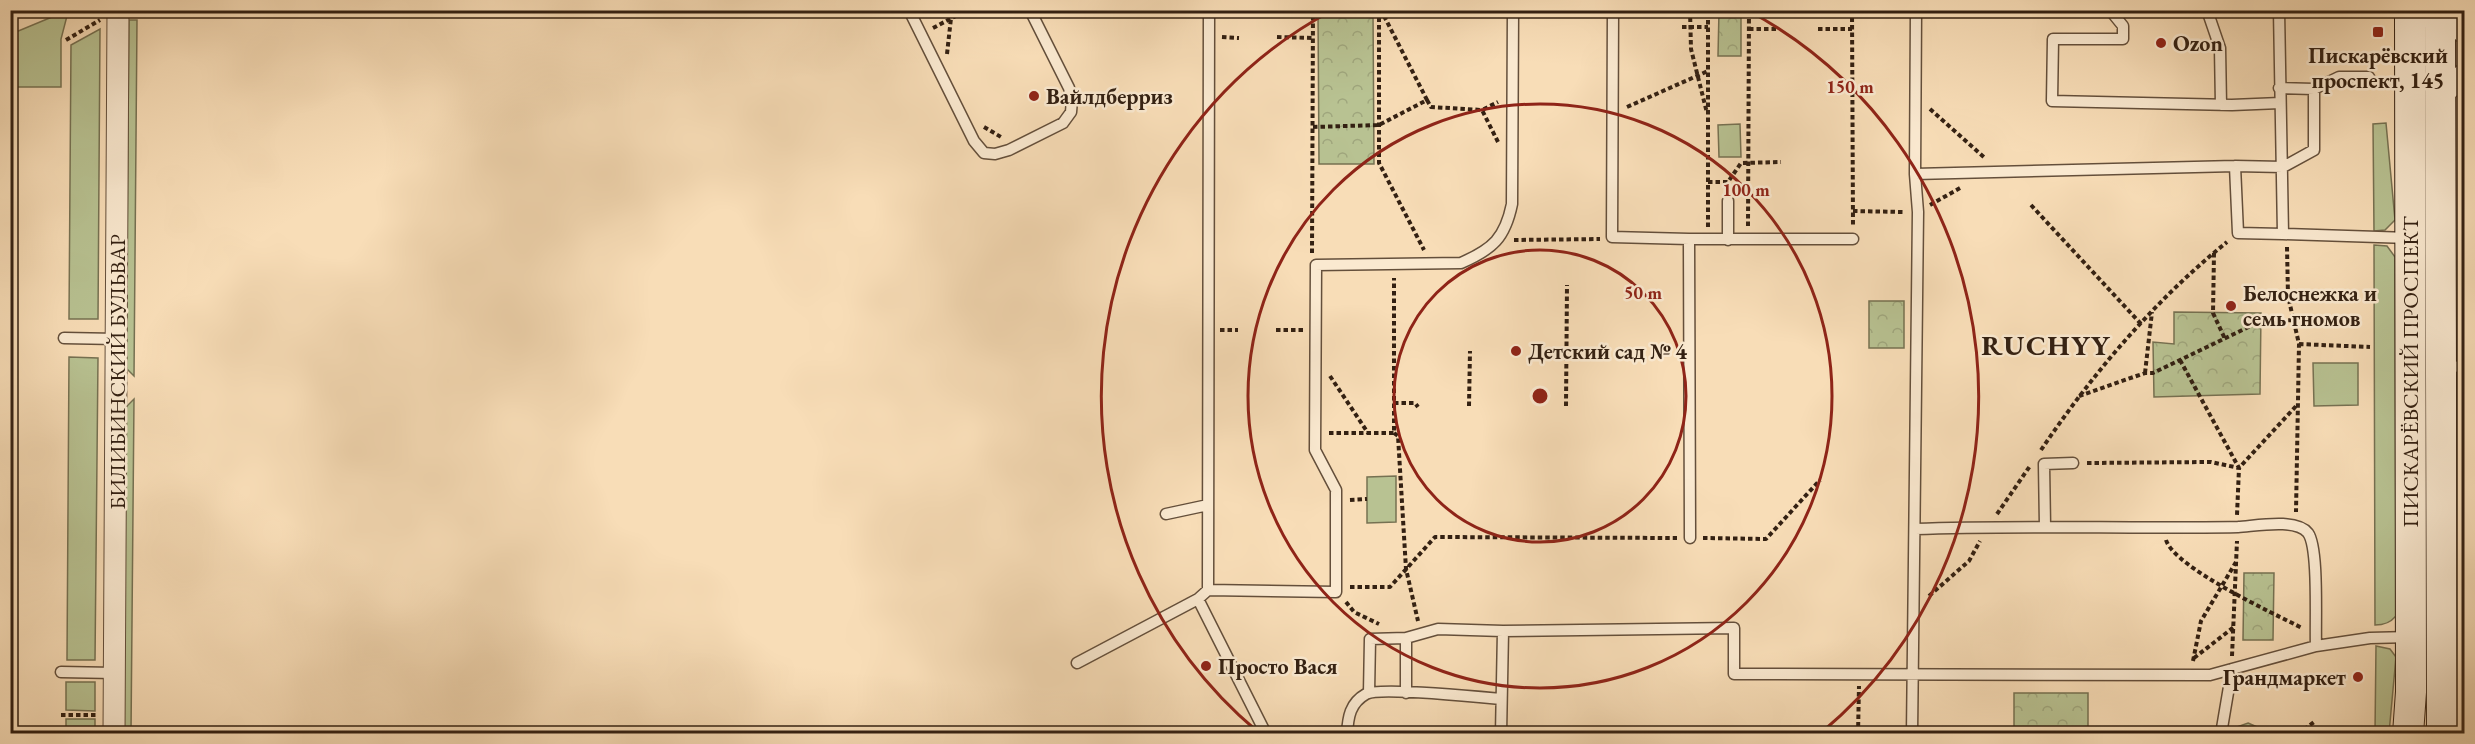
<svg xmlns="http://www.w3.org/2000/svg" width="2475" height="744" viewBox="0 0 2475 744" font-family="'EB Garamond',serif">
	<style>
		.grass { fill: #b8c292; stroke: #767152; stroke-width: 1.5 }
		.forest { fill: url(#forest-crowns); stroke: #767152; stroke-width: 1.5 }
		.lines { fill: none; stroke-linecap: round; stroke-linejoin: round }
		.lane-casing { stroke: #644f3b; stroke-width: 13 }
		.street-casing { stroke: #644f3b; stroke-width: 23 }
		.secondary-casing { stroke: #332012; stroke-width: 32 }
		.path { stroke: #332012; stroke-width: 4; stroke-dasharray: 4.5 3; stroke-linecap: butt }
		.lane { stroke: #fae9d0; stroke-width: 10 }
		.street { stroke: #fae9d0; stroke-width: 21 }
		.secondary { stroke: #fae9d0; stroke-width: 30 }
		.ring { fill: none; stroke: #8f2418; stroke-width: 3 }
		.poi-dot { fill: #8f2418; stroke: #fae9d0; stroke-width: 2 }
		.labels { text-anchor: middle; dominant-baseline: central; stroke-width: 5; stroke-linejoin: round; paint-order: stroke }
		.poi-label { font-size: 22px; font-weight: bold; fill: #332012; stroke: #fae9d0; text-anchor: start }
		.street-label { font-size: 22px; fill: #332012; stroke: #fae9d0 }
		.district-label { font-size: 28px; font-weight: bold; letter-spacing: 1.5px; fill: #332012; stroke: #fae9d0 }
		.centre { fill: #8f2418; stroke: #fae9d0; stroke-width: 3 }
		.ring-label { font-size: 18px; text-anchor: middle; font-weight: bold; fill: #8f2418; stroke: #fae9d0; stroke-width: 5; stroke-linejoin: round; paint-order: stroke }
	</style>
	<defs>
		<pattern id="forest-crowns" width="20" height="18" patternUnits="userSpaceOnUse" patternTransform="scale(1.5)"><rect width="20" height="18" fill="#b8c292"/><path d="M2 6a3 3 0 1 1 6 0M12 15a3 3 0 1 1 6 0" fill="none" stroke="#9fa67d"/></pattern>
	</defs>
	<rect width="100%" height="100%" fill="#f8ddb7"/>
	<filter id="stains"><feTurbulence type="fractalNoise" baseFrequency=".00333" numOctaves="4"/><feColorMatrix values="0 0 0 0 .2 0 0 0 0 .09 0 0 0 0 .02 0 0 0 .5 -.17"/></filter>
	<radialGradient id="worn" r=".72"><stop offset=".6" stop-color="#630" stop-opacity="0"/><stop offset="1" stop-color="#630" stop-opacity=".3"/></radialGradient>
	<!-- grass -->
	<path class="grass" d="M64,12l3,4 -6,23v48h-50v-53z
		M129,20h8l-3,356 -8,-8z
		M100,29l-2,290h-29l2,-274z
		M2386,123l9,97 -10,10 -11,1 -1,-107z
		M1740,124l1,33h-22l-1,-32z
		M2374,245l13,1 8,11 1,359c-6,7 -12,9 -21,9z
		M69,357l29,1 -3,302h-28z
		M2313,363h45v42l-44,1z
		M134,399l-3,334 -8,1 3,-327z
		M1396,476v46l-29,1v-46z
		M2376,646l14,3 6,8 -7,76h-14z
		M66,682h29v29l-29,-1z
		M66,719h29v14h-29z"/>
	<!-- forest -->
	<path class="forest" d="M1318,11h55l1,153h-55z
		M1719,11h22v45h-23z
		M1869,301h35v47h-35z
		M2174,312l87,1 -1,81 -106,3 -1,-55 21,2z
		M2244,573h30l-1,67h-30z
		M2014,693h74v34h-74z
		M2248,723l23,10h1h-42l1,-4z"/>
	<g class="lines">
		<defs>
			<path id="lane" d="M909,10l65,131 10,12 11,1 14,-4 54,-27 8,-11 1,-12 -3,-12 -39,-78
				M1613,10l-1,227 77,2
				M2110,10l13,16v13h-70l-1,62 180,4 48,-2
				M2207,10l13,38 1,57
				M2279,10l4,224 126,4
				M2279,88l35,1 25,-12h30
				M2235,166l3,67 45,1
				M1915,174l320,-8 48,1 31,-17v-61
				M1728,201v39
				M64,338l53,1
				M2444,366l20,1
				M1166,514l42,-9
				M2045,526l-1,-62 29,-1
				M1915,529c107,-4 215,0 323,-2 18,-1 58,-9 70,6 11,15 7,90 8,113
				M1690,538l-1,-299h164
				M1208,590l1,-580
				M1198,599l68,135
				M1077,663l121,-64 10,-9 128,2v-102l-21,-40 1,-185 145,-2c32,-14 44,-25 51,-59l1,-194
				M61,672l53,1
				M1369,693l1,-54 36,-1
				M1406,693v-55l32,-9 65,2 231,-3v46l476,1 106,-29 54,-8 40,-1
				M1347,734c1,-17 3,-31 19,-40 13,-7 114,3 135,5
				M1501,734l2,-103
				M1912,734l6,-522 -3,-38 1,-164
				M2221,734l11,-65"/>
			<path id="street" d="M2444,10l20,23
				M2440,97l24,-23
				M114,734l4,-724"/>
			<path id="secondary" d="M2440,10l2,724
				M2408,734l3,-42 -1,-682"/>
		</defs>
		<!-- lane casing -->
		<use href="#lane" class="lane-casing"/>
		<!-- street casing -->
		<use href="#street" class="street-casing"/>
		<!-- secondary casing -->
		<use href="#secondary" class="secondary-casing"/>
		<!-- path -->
		<path class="path" d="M1379,10v153l45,87
			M1690,10l1,39 16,64
			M1852,10l1,216
			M1682,27h26
			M933,28l34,-18
			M1749,29h28
			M1818,29h34
			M1222,37l17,1
			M1277,37l36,1
			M66,40l34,-20
			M947,54l4,-36 -2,-8
			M1427,100l4,7 51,3
			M1627,107l81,-36
			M1930,109l55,49
			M984,127l17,10
			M1313,127l66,-2 48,-25 -46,-90
			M1498,142l-16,-32 16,-8
			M1708,182h20l13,-19 40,-1
			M1930,205l30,-17
			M2031,205l110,119
			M1853,211l50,1
			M1748,226l1,-216
			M1708,227v-217
			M1514,240l86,-1
			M2287,247l1,49 11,48 -3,168
			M1312,253l1,-243
			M2214,253l-1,60 12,26
			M1220,330h18
			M1276,330h27
			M2299,344l71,3
			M2180,360l59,108 58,-63
			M2145,373l7,-61
			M1330,376l38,57
			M2079,396l66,-23h8l108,-52 32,-1
			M1394,403h21l3,4
			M1469,406l1,-55
			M1566,406l1,-121
			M1329,433h65v-155
			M1394,433l4,3 8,133 12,52
			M2041,450c52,-77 114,-150 186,-208
			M2087,463l124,-1 28,6 -2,47
			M1350,500l17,-1
			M1997,514l33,-48
			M1703,538l63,1 54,-59
			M2166,540c9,28 107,73 136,88
			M1350,587h40l45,-50 242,1
			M1929,596l40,-35 11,-20
			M1346,602l8,10 25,12
			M2232,656l5,-115
			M2194,658l40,-31
			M2193,661l8,-40 35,-59
			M61,715h35
			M1858,734l1,-48
			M2298,734l16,-12"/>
		<!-- lane -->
		<use href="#lane" class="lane"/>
		<!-- street -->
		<use href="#street" class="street"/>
		<!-- secondary -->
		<use href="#secondary" class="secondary"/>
	</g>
	<!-- distance rings -->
	<g class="ring">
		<circle cx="1540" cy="396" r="146"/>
		<circle cx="1540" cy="396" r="292"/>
		<path d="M1258 732A438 438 0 0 1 1331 11M1749 11A438 438 0 0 1 1822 732"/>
	</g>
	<!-- markers -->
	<g class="poi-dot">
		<rect x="2372" y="26" width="12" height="12" rx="3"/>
		<circle cx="2161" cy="43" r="6"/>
		<circle cx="1034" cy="96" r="6"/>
		<circle cx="2231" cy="306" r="6"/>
		<circle cx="1516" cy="351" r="6"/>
		<circle cx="1206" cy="666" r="6"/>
		<circle cx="2358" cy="677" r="6"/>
	</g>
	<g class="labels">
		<!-- poi labels -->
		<g class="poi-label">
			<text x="2173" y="43">Ozon</text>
			<text x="2378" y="55" text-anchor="middle">Пискарёвский<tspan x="2378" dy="25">проспект, 145</tspan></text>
			<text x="1046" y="96">Вайлдберриз</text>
			<text x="2243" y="293">Белоснежка и<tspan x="2243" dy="25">семь гномов</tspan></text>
			<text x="1528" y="351">Детский сад № 4</text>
			<text x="1218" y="666">Просто Вася</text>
			<text x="2346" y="677" text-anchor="end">Грандмаркет</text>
		</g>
		<!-- street labels -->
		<g class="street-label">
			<text transform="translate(117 372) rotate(-90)">БИЛИБИНСКИЙ БУЛЬВАР</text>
			<text transform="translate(2410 372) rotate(-90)">ПИСКАРЁВСКИЙ ПРОСПЕКТ</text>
		</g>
		<!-- district labels -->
		<g class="district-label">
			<text x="2046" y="345">RUCHYY</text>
		</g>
	</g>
	<circle cx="1540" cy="396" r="9" class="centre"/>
	<g class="ring-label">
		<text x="1850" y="93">150 m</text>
		<text x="1746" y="196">100 m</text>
		<text x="1643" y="299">50 m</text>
	</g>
	<!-- margin -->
	<rect width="2475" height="744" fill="none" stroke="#f8ddb7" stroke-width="36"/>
	<rect x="12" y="12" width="2451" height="720" fill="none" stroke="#332012" stroke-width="3"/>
	<rect x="18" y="18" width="2439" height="708" fill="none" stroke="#332012" stroke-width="1.5"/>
	<rect width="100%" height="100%" filter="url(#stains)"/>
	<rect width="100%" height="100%" fill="url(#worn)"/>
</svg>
